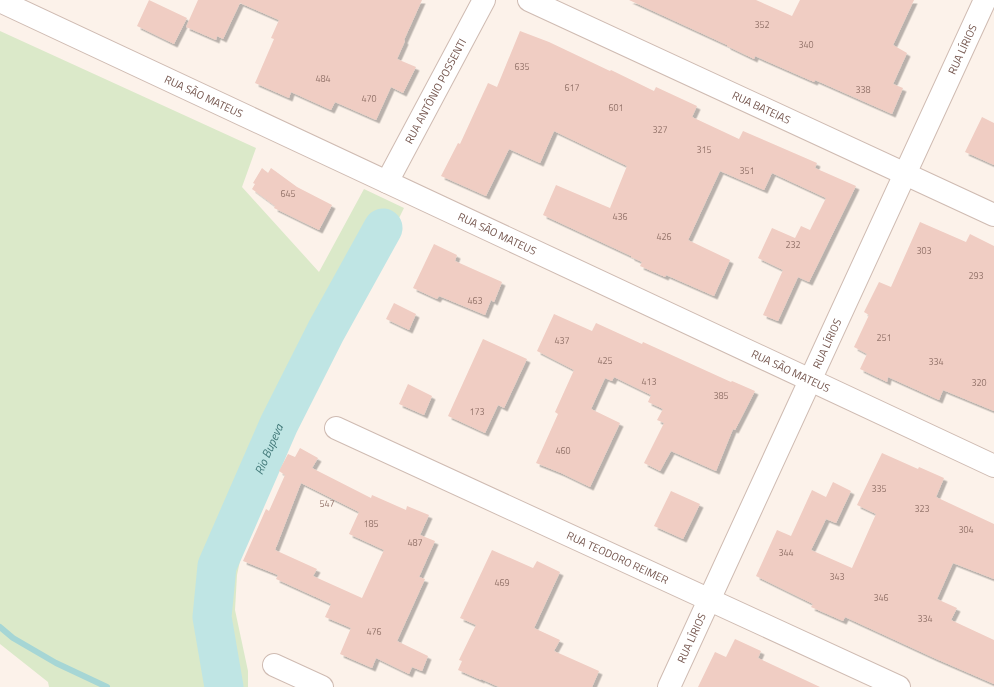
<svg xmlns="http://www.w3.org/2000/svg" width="994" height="687" viewBox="0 0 994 687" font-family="'Titillium Web',sans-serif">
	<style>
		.green { fill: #dbe9c9 }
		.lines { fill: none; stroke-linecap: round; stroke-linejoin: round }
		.stream { stroke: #a6d6d5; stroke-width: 6 }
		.river { stroke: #bfe5e4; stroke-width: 39 }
		.building { fill: #f0cdc3; fill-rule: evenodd; filter: url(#shadow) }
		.minor-casing { stroke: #cfbbb2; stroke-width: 24 }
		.minor { stroke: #fff; stroke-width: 22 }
		.labels { text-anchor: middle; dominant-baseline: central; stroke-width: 3.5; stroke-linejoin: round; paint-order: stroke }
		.number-label { font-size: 9px; fill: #94746b }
		.street-label { font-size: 11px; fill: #75564e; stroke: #fef6f1 }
		.water-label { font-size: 12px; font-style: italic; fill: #427979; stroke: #fef6f1 }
	</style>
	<defs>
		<filter id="shadow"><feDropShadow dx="3.5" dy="3.5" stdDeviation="0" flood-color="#0004"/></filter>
	</defs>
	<rect width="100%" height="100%" fill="#fcf2ea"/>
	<!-- green -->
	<path class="green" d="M0,31l256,117 -14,39 77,85 45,-83 40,19 -156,315 -11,52 -2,35 13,61v16h-199l-1,-5 -48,-38z"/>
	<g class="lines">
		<!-- stream -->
		<path class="stream" d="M0,627l13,11 43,25 51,24"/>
		<!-- river -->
		<path class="river" id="s1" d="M224,687l-12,-70 5,-51 62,-142 47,-93 57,-103"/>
	</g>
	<!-- building -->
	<path class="building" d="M149,0l38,18 -13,26 -37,-18z
		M198,0h224l-18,40 1,1 -8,18 19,8 -13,26 -12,-6 -15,33 -41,-18 -4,8 -40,-18 -2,6 -34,-15 19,-44 -3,-1 8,-18 -39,-17 -17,36 -6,-3 -1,4 -30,-13z
		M629,0h127l36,16 8,-16h114l-21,45 14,8 -14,31 10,4 -11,26 -77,-34 -1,2 -59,-26 -1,3 -27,-13v-1z
		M520,31l29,11 61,29 1,-1 43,21 2,-4 41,19 -5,11 47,22 4,-8 74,32 -2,5 41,18 -47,96 -11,-5 -20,44 -15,-6 20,-45 -25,-12 14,-30 23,10 6,-12 9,4 16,-32 -54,-25 -8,17 -44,-19 -32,69 42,20 -16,36 -48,-21 -1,2 -25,-11 2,-4 -11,-5v-1l-88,-41 13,-30 54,23 17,-42 -73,-35 -14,32 -31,-14 -23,47 -45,-20 17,-33 2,1 28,-61 9,4z
		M982,117l12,6v42l-29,-13z
		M262,168l6,5 3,-5 26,19 35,18 -13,25 -45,-22 1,-2 -23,-17 3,-5 -2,-1z
		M920,222l46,20 4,-8 24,12v165l-51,-21 -4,10 -51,-23 -1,5 -27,-13 7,-15 -13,-7 15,-32 -5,-3 15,-30 12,5z
		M434,244l23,11 -2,6 47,21 -8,20 -3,-2 -6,15 -46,-19 -2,3 -24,-11z
		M394,303l22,11 -7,16 -23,-11z
		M554,314l38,17 4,-8 46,21 1,-2 88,40 1,-1 23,10 -20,39 -2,-1 -17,42 -45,-20 -11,20 -16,-8 20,-40 -7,-3 6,-11 -15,-7 3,-7 -37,-18 -2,4 -7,-3 -14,31 29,14 -30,64 -29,-14 -25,-10 22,-49 -3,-2 19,-42 -37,-19z
		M483,339l44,20 -23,49 -6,-3 -13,28 -37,-17z
		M408,384l24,12 -8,19 -25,-11z
		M300,448l18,10 -6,10 59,30 1,-3 34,15 1,-4 22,9 -9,20 15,6 -16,36 6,2 -28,62 31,15 -6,15 -10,-4 -3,7 -33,-16 -4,10 -32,-14 11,-26 -26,-11 6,-13 -55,-25 2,-4 -35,-14 23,-52 3,2 16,-36 -6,-4 9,-17 7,3zM301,483l58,29 -10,22 35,16 -22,48 -49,-22 4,-7 -42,-19z
		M882,453l36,16 1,-2 25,11 -8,19 58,27v55l-41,-16 -16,36 20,9 -6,12 43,20v44l-60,-26 -89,-41 -2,4 -32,-14 2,-3 -57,-28 21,-46 14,6 21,-46 14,7 7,-15 18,9 -15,32 -10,-4 -15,31 41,18 24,-54 -19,-9z
		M671,491l29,13 -17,35 -29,-13z
		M492,550l41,18 4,-7 23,11 -26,56 26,12 -6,11 45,20 -7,16h-93l-18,-8v1l-23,-10 4,-9 -3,-1 17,-35 -16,-7z
		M735,639l26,12 -3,7 62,29h-122l17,-35 11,5z"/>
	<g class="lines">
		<defs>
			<g id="minor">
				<path id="s2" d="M529,0l465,215"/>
				<path id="s3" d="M0,1l994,465"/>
				<path id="s4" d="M387,182l97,-182"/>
				<path id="s5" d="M336,428l563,259"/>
				<path d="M274,665l48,22"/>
				<path id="s6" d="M669,687l316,-687"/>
			</g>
		</defs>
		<!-- minor casing -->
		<use href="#minor" class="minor-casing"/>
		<!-- minor -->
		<use href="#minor" class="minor"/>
	</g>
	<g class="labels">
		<!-- number labels -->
		<g class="number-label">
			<text x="762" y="24">352</text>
			<text x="806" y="44">340</text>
			<text x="522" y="66">635</text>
			<text x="323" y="78">484</text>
			<text x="572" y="87">617</text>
			<text x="863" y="89">338</text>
			<text x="369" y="98">470</text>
			<text x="616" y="107">601</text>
			<text x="660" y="129">327</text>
			<text x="704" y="149">315</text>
			<text x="747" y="170">351</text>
			<text x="288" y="193">645</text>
			<text x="620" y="216">436</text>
			<text x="664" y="236">426</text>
			<text x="793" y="244">232</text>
			<text x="924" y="250">303</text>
			<text x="976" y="275">293</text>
			<text x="475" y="300">463</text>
			<text x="884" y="337">251</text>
			<text x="562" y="340">437</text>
			<text x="605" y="360">425</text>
			<text x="936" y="361">334</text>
			<text x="649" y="381">413</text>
			<text x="979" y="382">320</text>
			<text x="721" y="395">385</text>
			<text x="477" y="411">173</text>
			<text x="563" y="450">460</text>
			<text x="879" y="488">335</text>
			<text x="327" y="503">547</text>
			<text x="922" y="508">323</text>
			<text x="371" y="523">185</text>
			<text x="966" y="529">304</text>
			<text x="415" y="542">487</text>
			<text x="786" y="552">344</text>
			<text x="837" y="576">343</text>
			<text x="502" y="582">469</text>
			<text x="881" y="597">346</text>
			<text x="925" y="618">334</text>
			<text x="374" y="631">476</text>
		</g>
		<!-- street labels -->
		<g class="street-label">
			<text stroke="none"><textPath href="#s6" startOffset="702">RUA LÍRIOS</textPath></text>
			<text stroke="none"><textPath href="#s4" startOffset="103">RUA ANTÔNIO POSSENTI</textPath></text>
			<text stroke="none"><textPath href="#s3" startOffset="225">RUA SÃO MATEUS</textPath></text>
			<text stroke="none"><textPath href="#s2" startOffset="256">RUA BATEIAS</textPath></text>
			<text stroke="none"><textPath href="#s3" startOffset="549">RUA SÃO MATEUS</textPath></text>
			<text stroke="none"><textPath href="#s6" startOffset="378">RUA LÍRIOS</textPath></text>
			<text stroke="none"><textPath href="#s3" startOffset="873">RUA SÃO MATEUS</textPath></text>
			<text stroke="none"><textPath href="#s5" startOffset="310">RUA TEODORO REIMER</textPath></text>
			<text stroke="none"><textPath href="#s6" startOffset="54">RUA LÍRIOS</textPath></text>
		</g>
		<!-- water labels -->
		<g class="water-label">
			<text stroke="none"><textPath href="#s1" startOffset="250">Rio Bupeva</textPath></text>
		</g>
	</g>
</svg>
